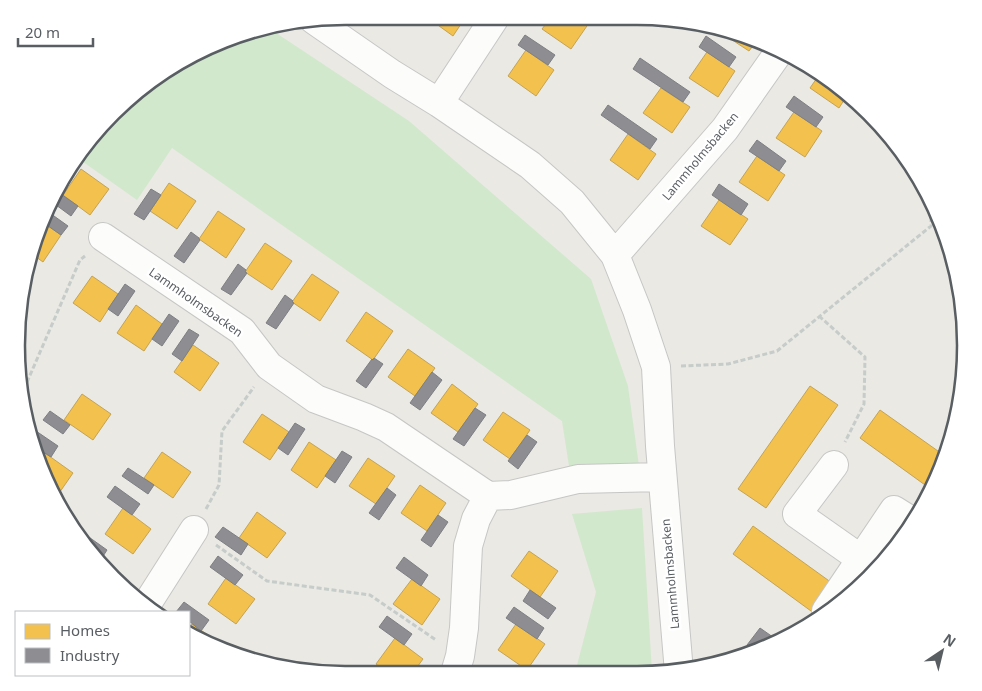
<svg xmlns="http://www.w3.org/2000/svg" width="982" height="691" viewBox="0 0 982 691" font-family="'Noto Sans',sans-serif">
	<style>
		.green { fill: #d1e8cd }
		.homes { fill: #f2c14e; stroke: #c4a354 }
		.industry { fill: #8d8d92; stroke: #7d7f84 }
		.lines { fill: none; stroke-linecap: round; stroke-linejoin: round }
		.street-casing { stroke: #c6c6c5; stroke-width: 30 }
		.path { stroke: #c6ccc9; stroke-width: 3; stroke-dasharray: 5 2.5; stroke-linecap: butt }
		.street { stroke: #fcfcfb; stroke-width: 28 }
		.labels { text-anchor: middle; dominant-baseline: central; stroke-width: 5; stroke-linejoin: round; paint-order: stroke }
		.street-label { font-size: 12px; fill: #595e63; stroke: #fff }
		.rim { fill: none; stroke: #595e63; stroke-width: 2.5 }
	</style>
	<rect width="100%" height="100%" fill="#eae9e4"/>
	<!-- green -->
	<path class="green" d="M267,27l142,94 182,158 37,107 11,80h-70l-7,-45 -390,-273 -35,52 -58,-41 19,-30 65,-57 97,-44z
		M642,508l10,164 -77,1 21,-81 -24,-78z"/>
	<!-- homes -->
	<path class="homes" d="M428,18h37l-12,18z
		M549,20l36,1 4,2 -18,26 -29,-20z
		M721,30l34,13 -6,8 -29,-19z
		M526,50l28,20 -18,26 -28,-20z
		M707,52l28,19 -17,26 -29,-19z
		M819,75l27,22 -7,11 -29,-20z
		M661,88l29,19 -18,26 -29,-20z
		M794,112l28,19 -17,26 -29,-19z
		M628,134l28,20 -18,26 -28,-20z
		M757,156l28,19 -17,26 -29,-19z
		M81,169l28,20 -19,26 -27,-20z
		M169,183l27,18 -19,28 -27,-18z
		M719,200l29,19 -18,26 -29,-19z
		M218,211l27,18 -19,29 -27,-19z
		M41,221l20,14 -18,27 -11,-8z
		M265,243l27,18 -20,29 -27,-18z
		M312,274l27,18 -19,29 -28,-19z
		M92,276l26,18 -18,28 -27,-19z
		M136,305l26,19 -18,27 -27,-18z
		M366,312l27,19 -20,29 -27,-19z
		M193,345l26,18 -19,28 -26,-19z
		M408,349l27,19 -20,28 -27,-19z
		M452,384l26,20 -20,28 -27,-19z
		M810,386l28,19 -72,103 -28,-19z
		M82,394l29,20 -18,26 -29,-20z
		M880,410l65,46 -13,34 -72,-52z
		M503,412l27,18 -20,29 -27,-19z
		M262,414l27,18 -19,28 -27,-18z
		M309,442l27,18 -19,28 -26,-18z
		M162,452l29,20 -18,26 -29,-20z
		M45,453l28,20 -18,26 -5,-8 -10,-32z
		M368,458l27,18 -19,28 -27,-18z
		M420,485l26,18 -19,28 -26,-18z
		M123,508l28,21 -18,25 -28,-20z
		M257,512l29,21 -19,25 -28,-20z
		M753,526l79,57 -21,28 -78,-57z
		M529,551l29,20 -18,26 -29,-21z
		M94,557l25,18 -3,4 -18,-16z
		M226,578l29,21 -19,25 -28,-20z
		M412,579l28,20 -18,26 -29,-21z
		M192,624l29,20 -3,4 -18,-7 -11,-7v-6z
		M516,624l29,20 -18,26 -29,-20z
		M395,638l28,21 -11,15h-22l-14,-10z"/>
	<!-- industry -->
	<path class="industry" d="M525,35l30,20 -7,10 -30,-20z
		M706,36l30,21 -7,10 -30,-20z
		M640,58l50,34 -7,10 -50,-33z
		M794,96l29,21 -7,10 -30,-20z
		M608,105l49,34 -7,10 -49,-34z
		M757,140l29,21 -7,10 -30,-20z
		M719,184l29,20 -7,11 -29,-20z
		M151,189l10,6 -17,25 -10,-6z
		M58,192l20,14 -7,10 -19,-14z
		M47,211l21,15 -7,9 -20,-14z
		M191,232l8,6v1l1,1 -16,23 -10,-7z
		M238,264l8,6 -1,2 2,1 -16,22 -10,-6z
		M125,284l10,7 -17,25 -10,-7z
		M285,295l8,6 -1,1 2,1 -18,26 -10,-6z
		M169,314l10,7 -17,25 -10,-7z
		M189,329l10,6 -17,26 -10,-7z
		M374,358l9,6 -17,24 -10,-7 16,-22 1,1z
		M432,372l10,8 -22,30 -10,-7z
		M475,408l11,7 -22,31 -11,-7z
		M50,411l20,14 -7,9 -20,-14z
		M295,423l10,6 -17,26 -10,-7z
		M33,429l25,17 -7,11 -14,-9 -5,-18z
		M527,435l10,7 -19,27 -10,-8z
		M342,451l10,6 -17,26 -10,-7z
		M128,468l26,17 -6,9 -26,-18z
		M115,486l25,18 -8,11 -25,-18z
		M387,488l9,7 -17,25 -10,-7z
		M438,515l10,7 -17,25 -10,-7z
		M223,527l25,17 -7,11 -26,-18z
		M79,530l28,20 -7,11 -6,-4 -17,-25z
		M218,556l25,19 -8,10 -25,-18z
		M404,557l24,18 -7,11 -25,-18z
		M530,590l26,18 -8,11 -25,-18z
		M184,602l25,18 -8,11 -12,-10v-9h-13z
		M514,607l30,21 -7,11 -31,-21z
		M387,616l25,18 -8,11 -25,-18z
		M760,628l20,14 -27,8 -6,-5z"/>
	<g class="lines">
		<defs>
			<path id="street" d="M314,20l78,54 47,29 91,62 42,37 43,53 22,55 19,57 4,79 19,226
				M439,103l55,-84
				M103,237l139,94 27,35 47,33 48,18 22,10 102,69
				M615,255l110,-126 54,-77
				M834,465l-37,49 64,45
				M145,607l49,-77
				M826,611l68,-101 19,12
				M455,673l5,-17 4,-28 4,-82 8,-27 12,-23 23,-1 67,-16 84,-2"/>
		</defs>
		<!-- street casing -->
		<use href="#street" class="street-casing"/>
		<!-- path -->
		<path class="path" d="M819,316l46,41 -1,47 -19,38
			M681,366l47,-2 49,-13 154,-125v-24
			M21,396l59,-136 5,-4
			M206,509l13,-24 3,-54 32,-44
			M216,545l51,36 103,14 66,45"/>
		<!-- street -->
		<use href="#street" class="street"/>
	</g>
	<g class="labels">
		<!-- street labels -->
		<g class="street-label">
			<text transform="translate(700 156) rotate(-50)">Lammholmsbacken</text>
			<text transform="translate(196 302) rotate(35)">Lammholmsbacken</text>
			<text transform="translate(670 574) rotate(-95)">Lammholmsbacken</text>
		</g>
	</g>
	<!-- crop -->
	<path d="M0 0H982V691H0ZM345 25H637A320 320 0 0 1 957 345V346A320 320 0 0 1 637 666H345A320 320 0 0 1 25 346V345A320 320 0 0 1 345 25Z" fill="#fff" fill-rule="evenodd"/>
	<path class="rim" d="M345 25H637A320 320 0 0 1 957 345V346A320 320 0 0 1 637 666H345A320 320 0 0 1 25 346V345A320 320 0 0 1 345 25Z"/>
	<!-- legend -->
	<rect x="15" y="611" width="175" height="65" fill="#ffffff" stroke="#bdbfc1"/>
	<rect x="25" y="624" width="25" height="15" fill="#f2c14e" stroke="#bdbfc1"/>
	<text x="60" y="636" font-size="15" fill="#595e63">Homes</text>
	<rect x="25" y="648" width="25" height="15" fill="#8d8d92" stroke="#bdbfc1"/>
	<text x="60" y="661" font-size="15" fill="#595e63">Industry</text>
	<!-- north arrow -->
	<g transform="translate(942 651) rotate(35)" stroke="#ffffff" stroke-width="4" paint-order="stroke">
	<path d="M0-4L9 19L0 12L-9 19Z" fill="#595e63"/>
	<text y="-8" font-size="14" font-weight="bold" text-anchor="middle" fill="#595e63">N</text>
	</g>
	<!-- scale -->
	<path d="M18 38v8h75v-8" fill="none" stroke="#595e63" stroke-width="2.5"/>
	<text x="25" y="38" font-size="15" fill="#595e63" stroke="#ffffff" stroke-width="4" paint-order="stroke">20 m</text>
</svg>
